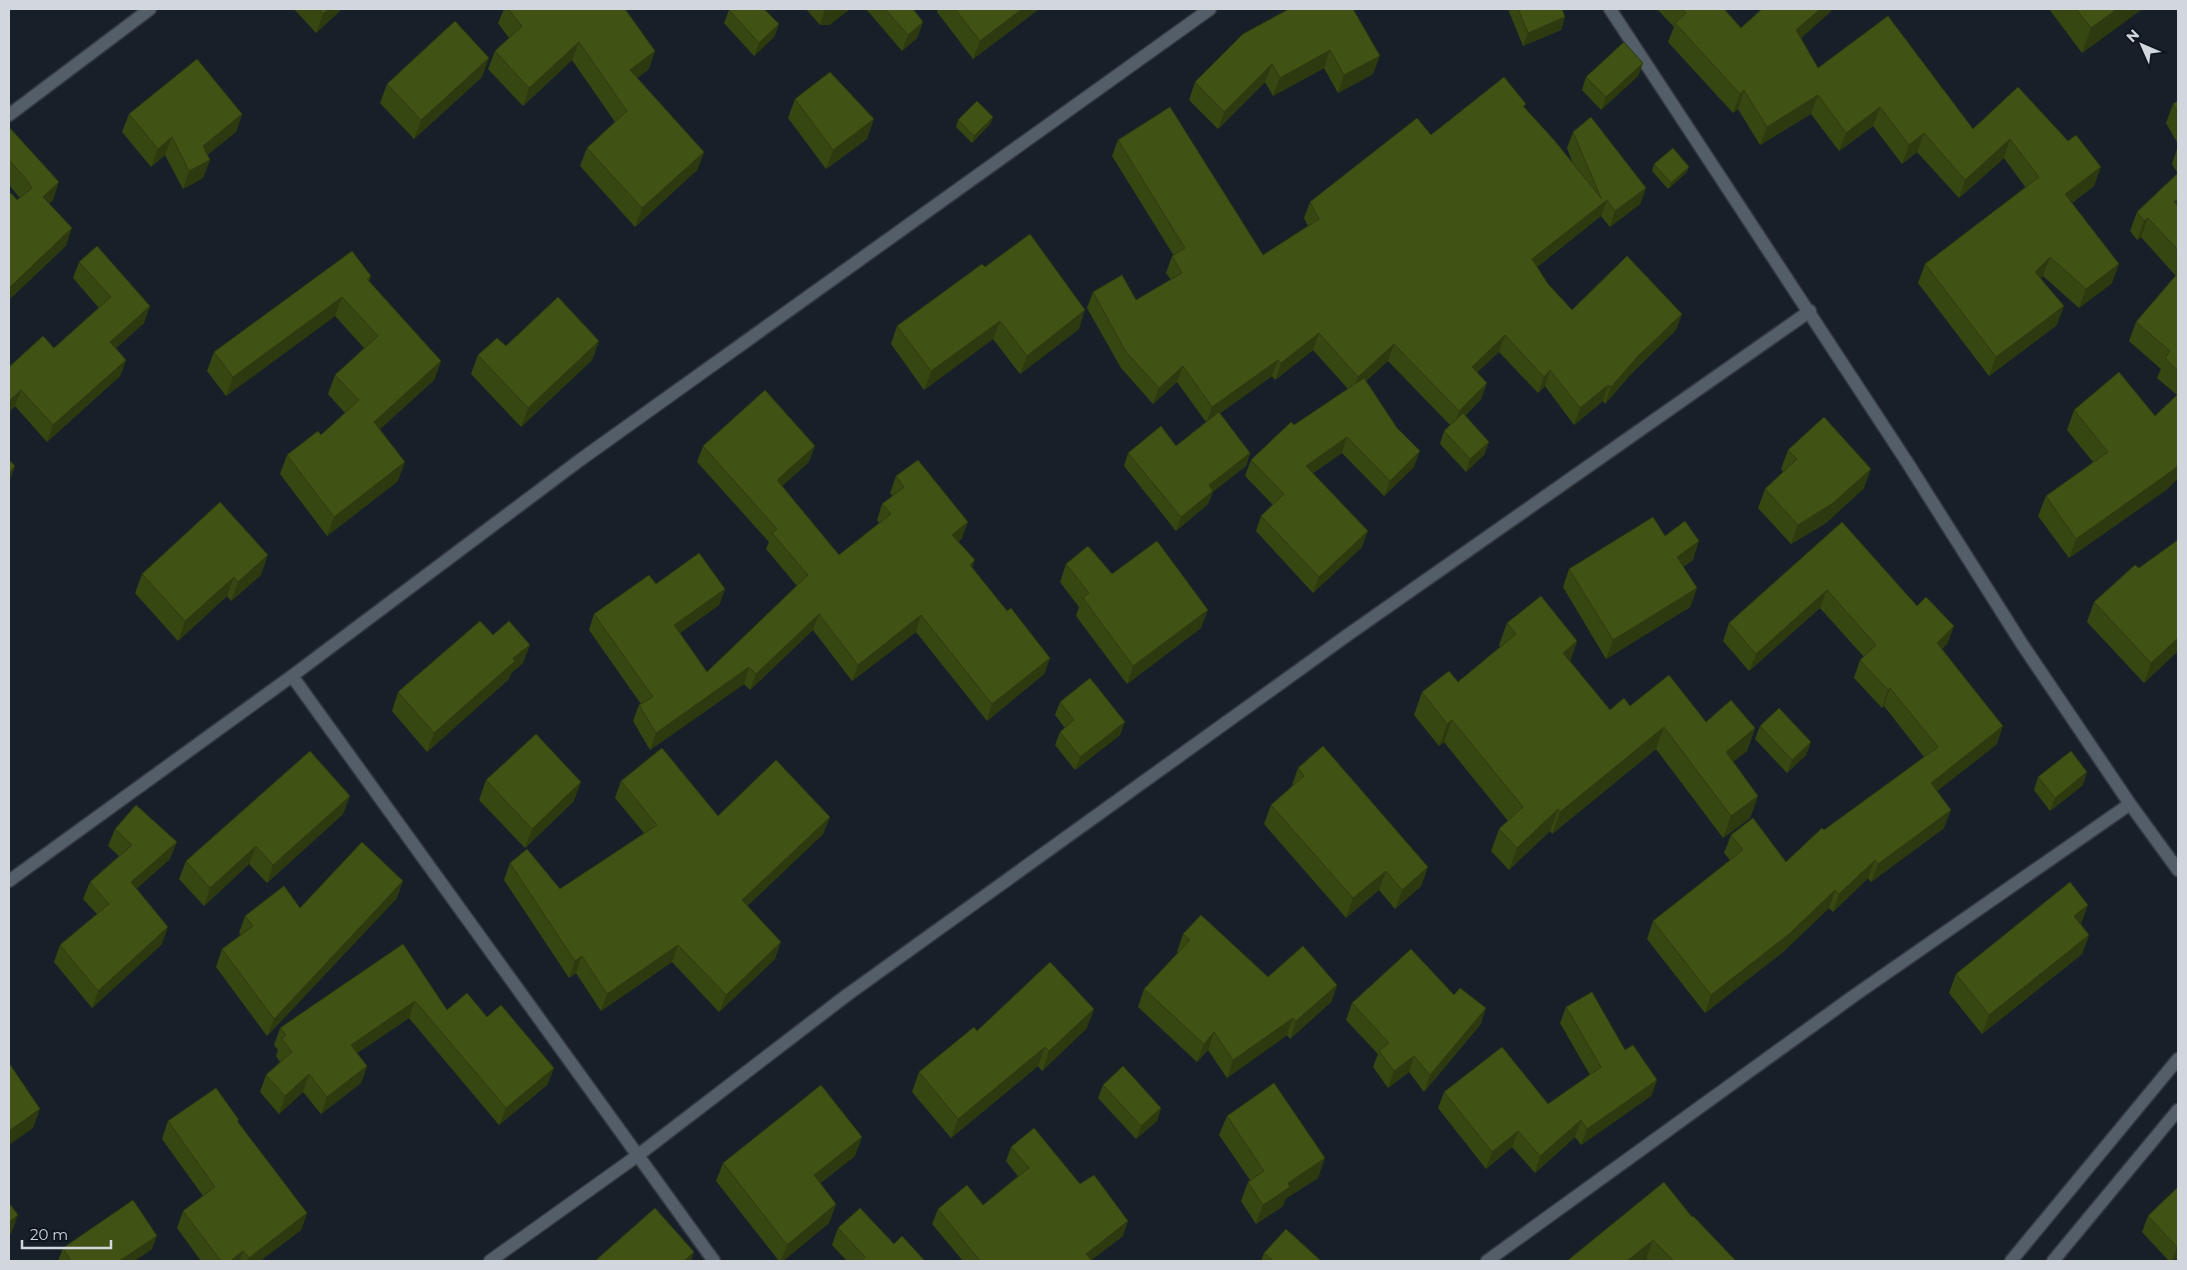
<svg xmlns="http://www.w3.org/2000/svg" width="2187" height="1270" viewBox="0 0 2187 1270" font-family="Montserrat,sans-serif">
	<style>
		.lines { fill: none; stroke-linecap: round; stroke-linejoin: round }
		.street-casing { stroke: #353a42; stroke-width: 15 }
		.secondary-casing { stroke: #353a42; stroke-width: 15 }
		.street { stroke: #545e69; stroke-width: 12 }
		.secondary { stroke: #545e69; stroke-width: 12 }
		.wall { fill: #374712 }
		.shaded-wall { fill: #2d3a0f }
		.building { fill: #405315; stroke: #2d3a0f }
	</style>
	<rect width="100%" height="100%" fill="#172028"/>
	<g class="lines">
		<defs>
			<path id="street" d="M1610,9l297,453 115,182 108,160 48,66
				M9,115l141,-106
				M292,676l422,585
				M9,881l283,-205 288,-216 630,-451
				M490,1261l147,-105 210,-161 502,-361 461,-323
				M1487,1261l368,-266 275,-191"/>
			<path id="secondary" d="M2011,1261l167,-202
				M2053,1261l125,-151"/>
		</defs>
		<!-- street casing -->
		<use href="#street" class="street-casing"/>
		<!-- secondary casing -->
		<use href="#secondary" class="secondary-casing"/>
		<!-- street -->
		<use href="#street" class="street"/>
		<!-- secondary -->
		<use href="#secondary" class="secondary"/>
	</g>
	<!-- wall -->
	<path class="wall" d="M294,9h48l-26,24z
		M504,9h121l24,60 -12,9 67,74 -7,18 -62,57 -55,-61 7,-18 28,-26 -43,-62 -49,46 -35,-37 7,-18 14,-13 -11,-15z
		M806,9h44l-21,16h-9z
		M866,9h47l10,13 -6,16 -15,13z
		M938,9h101l-66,50 -36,-47z
		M1289,9l84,65 -35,19 -14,-25 -51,28 -8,-14 -47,47 -29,-29 6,-18z
		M1508,9h54l3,8 -4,13 -38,16z
		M1657,9h67l17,19 21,-19h69l-1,3 -29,26 17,30 155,61 45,-42 76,99 -22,17 40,80 -33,25 -36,-32 -2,2 16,47 -68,51 -71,-93 7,-19 101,-76 -22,-30 -45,40 -42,-46 -15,12 -29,-38 -34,25 -28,-37 -51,31 -22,-36 -5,4 -65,-71 6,-15z
		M2049,9h93l-60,44z
		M729,10l50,14 -5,13 -20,19 -30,-33z
		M1643,63l-5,13 -37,34 -19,-20 4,-13z
		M482,77l-68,62 -34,-36 7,-19z
		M795,99l72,40 -41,30 -38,-51z
		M2178,101v43l-12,-21 7,-19z
		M1526,104l-2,3 49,57 -6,-16 6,-16 73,56 -6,16 -30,23 -9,-11 -64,51 11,17 24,26 104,20 -44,43 -27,31 -2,-3 -29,24 -29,-39 -7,7 -39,-41 -22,20 10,11 -6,16 -16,17 24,26 -5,13 -18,17 -26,-28 4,-13 6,-6 -62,-64 -22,20 48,86 -30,29 -42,-43 -29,20 49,74 -49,46 -57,-62 5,-15 12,-11 -28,-29 6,-16 43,-35 54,-36 -35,-39 -38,30 -3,-4 -53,38 31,39 -4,13 -33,25 -5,13 -32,27 -52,-65 4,-13 48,-7 30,-24 -29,-40 -24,22 -32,-36 -34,-60 6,-16 43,8 35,-20 -5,-7 6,-17h2l-62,-100 6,-16 145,115 45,-29 -4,-8 6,-16 121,-67z
		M129,114h113l-6,18 -29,23 -4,23 -20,11 -18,-34 -14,12 -29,-35z
		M993,117l-3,7 -18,19 -16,-16 2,-7z
		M9,127l44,73 -4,3 17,43 -49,-46 3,-2 -11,-13z
		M2178,146v332l-12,12 -97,68 -31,-42 8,-20 47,-34 -26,-32 7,-20 81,6 22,-21 -20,-17 4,-9 -32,-28 7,-19 40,-46 -35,-39 -4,3 -7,-9 7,-19 41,-38 -6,-10z
		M1654,164l35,3 -3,6 -18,16 -16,-18z
		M79,262l65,61 -28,25 10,12 -6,16 -73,66 -32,-36 -6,6v-45l45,-19 45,-40 -26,-30z
		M985,267l94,62 -59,45 -27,-35 -69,51 -33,-46 6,-18z
		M371,276l-2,5 72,80 -7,19 -54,49 18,52 -71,55 -47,-62 7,-19 34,-20 24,-22 -17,-19 7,-19 29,-27 -29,-32 -109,80 -19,-25 7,-19z
		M599,341l-7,19 -71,67 -50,-53 7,-19 28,-9z
		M703,446l106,16 -27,24 57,69 40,-32 -2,-3 5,-16 11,-8 -3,-3 6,-17 66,62 -4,4 14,26 35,43 43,47 -6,16 -57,47 -71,-89 -64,49 -39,-51 -63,60 -6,-6 -94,66 -17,-29 6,-16 2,-1 -52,-74 5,-16 62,-30 69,5 -6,16 -39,28 27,39 90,-86 -31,-37 3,-7 -72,-80z
		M1788,450l76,38 -38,35 -35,21 -33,-36 7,-19 18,-17 -2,-3z
		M1842,522l75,84 37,20 -7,18 -5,5 55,95 -60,47 7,37 -73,54 -3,-4 -35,34 -4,-4 -46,44 -78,61 -58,-74 6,-18 77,-61 -6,-7 7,-18 55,27 38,-32 100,-73 -40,-51 -2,2 -28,-30 6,-18 4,-3 -44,-49 -71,63 -26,-30 6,-18z
		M1665,536l28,24 -10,7 14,21 -7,19 -84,52 -43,-72 6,-18z
		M2178,540v111l-34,32 -57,-61 7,-20 45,-34z
		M1066,564l46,10 89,54 -74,56 -51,-68 3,-9 -19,-25z
		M142,574l119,1 -30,26 -4,-5 -49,45 -43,-48z
		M1507,623l70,18 -7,20 40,49 20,-4 76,16 49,6 -8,23 -14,10 25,35 -8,22 -27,20 -67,-89 -104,85 -2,-3 -41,39 -18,-19 8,-22 9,-8 -64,-79 -5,4 -25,-31 8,-23 36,-10 42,-35 -1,-2z
		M493,635l30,28 -12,10 -2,6 -82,73 -35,-41 6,-19z
		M1060,702l60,33 -45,35 -20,-25 5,-13 5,-4 -10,-13z
		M1760,726l51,16 -5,13 -19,18 -32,-34z
		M1298,768l130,99 -7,19 -26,23 -16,-19 -33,28 -82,-94 7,-19 20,-17z
		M2038,777l45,8 -33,26 -16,-21z
		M486,780l88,21 -49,47 -46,-48z
		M621,781l97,35 112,1 -7,17 -76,72 28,53 -56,53 -47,-50 -71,49 -25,-38 -7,5 -65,-98 6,-17 50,26 84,-56 -29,-35z
		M350,796l-7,18 -76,69 -18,-19 -45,42 -25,-27 7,-18z
		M115,829l55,30 -34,30 26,55 -70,64 -38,-46 6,-17 37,-31 -14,-15 7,-17 29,-26 -11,-10z
		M397,898l-130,138 -51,-69 6,-18 19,-14 -2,-2 6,-17z
		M2081,924l8,11 -7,19 -100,80 -33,-41 7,-19z
		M1183,934l85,43 69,8 -6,17 -41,37 -3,-4 -60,43 -19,-28 -11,12 -59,-55 6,-18 34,-36 -1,-1z
		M403,944l44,66 40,7 67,51 -7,17 -48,40 -90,-107 -52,35 10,13 -6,17 -40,31 -18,-22 -24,22 -19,-22 6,-17 14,-13 -4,-6 2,-6 -4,-5 6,-17z
		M1454,995l32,13 -6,17 -56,67 -15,-20 -21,16 -15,-21 5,-13 -32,-34 6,-17z
		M1566,1007l59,43 32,30 -6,16 -70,49 -6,-8 -40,36 -23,-26 -26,22 -48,-61 6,-16 104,12 42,-29 -30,-52z
		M1087,1028l-45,43 -4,-5 -87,72 -39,-46 7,-20 58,-41z
		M1103,1085l58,23 -4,13 -21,18 -38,-41z
		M1227,1116l91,62 -33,21 -2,7 -27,18 -15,-23 7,-19 2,-2 -31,-45z
		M168,1121l70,1 69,91 -6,17 -41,31h-59l-24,-33 6,-17 20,-15 -41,-57z
		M1011,1147l112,89 -32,24 1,1h-129l-31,-37 6,-15 45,-4 35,-29 -12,-15z
		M855,1156l-35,27 16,21 -7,19 -46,38h-4l-63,-80 7,-18z
		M2178,1187v74l-2,-3 -3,3h-4l-27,-29 6,-16z
		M1692,1217l44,44h-88l-2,-2 -79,2z
		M838,1228l56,16 31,17h-78l-15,-16z
		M63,1248l89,1 -18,12h-76z
		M1264,1253l57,8h-60z"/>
	<!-- shaded-wall -->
	<path class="shaded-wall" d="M328,9h14l-26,24 7,-19z
		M825,9h25l-21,16h-9z
		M1022,9h17l-66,50 7,-18z
		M1820,9h11l-1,3 -41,37 7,-19z
		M2117,9h25l-60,44 9,-25z
		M1565,17l-4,13 -38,16 5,-13z
		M923,22l-6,16 -15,13 6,-16z
		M779,24l-5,13 -20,19 5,-13z
		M579,42l-7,18 -49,46 6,-18z
		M1330,50l-6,18 -51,28 7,-18z
		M655,51l-6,18 -26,19 7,-18z
		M1380,56l-7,18 -35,19 6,-18z
		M489,58l-7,19 -68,62 7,-19z
		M1643,63l-5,13 -37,34 5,-13z
		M1272,64l-7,18 -47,47 6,-17z
		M1744,90l-6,19 -5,4 7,-19z
		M1818,95l-7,19 -51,31 7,-18z
		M1880,107l-7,19 -34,25 7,-18z
		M242,114l-6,18 -40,32 7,-18z
		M993,117l-3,7 -18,19 2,-7z
		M874,119l-7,20 -41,30 7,-19z
		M1924,133l-7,19 -15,12 7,-19z
		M172,137l-7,18 -14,12 7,-18z
		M2010,139l-6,19 -45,40 6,-18z
		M704,152l-7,18 -62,57 7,-19z
		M210,160l-7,18 -20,11 6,-18z
		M1689,167l-3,6 -18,16 3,-6z
		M2101,167l-7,19 -36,27 7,-19z
		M59,182l-6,18 -17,16 7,-19z
		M1646,188l-6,16 -30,23 5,-16z
		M2178,199v15l-4,-12z
		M1607,200l-6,16 -75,59 6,-16z
		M2148,218l-7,19 -4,3 7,-19z
		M72,228l-6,18 -57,54v-12z
		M2050,257l-7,19 -14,14 6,-18z
		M2119,264l-7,19 -33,25 7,-19z
		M342,297l-7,19 -109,80 7,-19z
		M150,306l-6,17 -40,35 6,-16z
		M2064,306l-7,19 -68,51 7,-19z
		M1085,310l-6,19 -59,45 7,-18z
		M1682,314l-6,16 -44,43 -27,31 6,-17 27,-31z
		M1000,321l-7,18 -69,51 7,-19z
		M1319,333l-6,17 -38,30 6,-17z
		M1505,335l-6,17 -33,31 6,-16z
		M599,341l-7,19 -71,67 7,-19z
		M1394,344l-6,17 -36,32 6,-16z
		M126,360l-6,16 -73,66 6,-17z
		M1278,360l-6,16 -66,47 6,-16z
		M441,361l-7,19 -67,61 7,-19z
		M1183,366l-6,16 -24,22 6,-16z
		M1550,370l-5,16 -7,7 6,-16z
		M1487,383l-6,16 -28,28 6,-16z
		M1608,385l-5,16 -29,24 6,-17z
		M21,390l-6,16 -6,6v-11z
		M1347,437l-5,16 -42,28 6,-15z
		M1489,442l-5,13 -18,17 4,-13z
		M815,446l-6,16 -38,34 6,-16z
		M1420,451l-6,16 -30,29 6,-15z
		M1250,453l-4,13 -42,33 5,-14z
		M405,462l-7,19 -71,55 7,-19z
		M2178,465v13l-12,12 -97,68 7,-19z
		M15,466l-6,17v-10z
		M1871,469l-7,19 -38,35 -35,21 7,-19z
		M1213,491l-5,13 -32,27 5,-14z
		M968,522l-6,16 -16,13 6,-16z
		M1368,531l-6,16 -49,46 6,-16z
		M1699,541l-6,19 -23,15 7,-18z
		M268,555l-7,20 -30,26 7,-19z
		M975,560l-6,16 1,-11z
		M234,577l-7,19 -49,45 7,-20z
		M1697,588l-7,19 -84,52 7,-19z
		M725,589l-6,16 -51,36 6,-16z
		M1827,590l-7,18 -71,63 7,-17z
		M1208,610l-7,18 -74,56 6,-18z
		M819,614l-6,16 -63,60 6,-16z
		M921,615l-5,17 -64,49 6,-16z
		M1954,626l-7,18 -17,17 7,-18z
		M2178,638v13l-34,32 7,-20z
		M1577,641l-8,22 -6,-10z
		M530,645l-7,18 -12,10 -2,6 -82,73 7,-19 79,-75z
		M1050,658l-6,16 -57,47 5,-17z
		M749,667l-5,17 -94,66 6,-17z
		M1890,688l-6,18 -2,2 6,-18z
		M1452,720l-8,22 -5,4 8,-22z
		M1125,722l-5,13 -45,35 5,-13z
		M2003,726l-6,18 -73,57 7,-18z
		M1664,727l-8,22 -104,85 8,-22z
		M1755,728l-8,23 -29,23 8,-22z
		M1811,742l-5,13 -19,18 5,-13z
		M2087,772l-4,13 -33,26 5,-13z
		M581,782l-7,19 -49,47 7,-19z
		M350,796l-7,18 -76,69 6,-18z
		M1758,796l-8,22 -27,20 8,-22z
		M1558,809l-8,22 -41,39 8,-22z
		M1951,810l-7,18 -73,54 7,-18z
		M830,817l-7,17 -87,83 6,-17z
		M177,842l-7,17 -46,40 7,-17z
		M256,846l-7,18 -45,42 6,-18z
		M1875,860l-7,18 -35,34 6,-18z
		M1428,867l-7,19 -26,23 7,-19z
		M1386,871l-7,19 -33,28 7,-20z
		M403,881l-6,17 -130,138 7,-17z
		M1835,890l-6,18 -46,44 -78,61 6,-18z
		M2088,905l-7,19 -7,-8z
		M168,927l-6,17 -70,64 6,-17z
		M2089,935l-7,19 -100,80 7,-19z
		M781,942l-6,17 -56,53 7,-17z
		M678,945l-6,17 -71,49 6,-17z
		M582,956l-6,17 -7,5 6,-17z
		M1337,985l-6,17 -41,37 6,-18z
		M415,1001l-6,17 -65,44 7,-17z
		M1486,1008l-6,17 -56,67 6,-17z
		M1094,1009l-7,19 -45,43 7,-20z
		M1293,1018l-6,17 -60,43 6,-18z
		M1214,1032l-6,18 -11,12 7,-18z
		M1045,1047l-7,19 -87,72 7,-19z
		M1414,1056l-5,16 -21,16 6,-17z
		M367,1066l-6,17 -40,31 6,-17z
		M554,1068l-7,17 -48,40 7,-17z
		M309,1074l-6,18 -24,22 6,-18z
		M1657,1080l-6,16 -70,49 6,-16z
		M1161,1108l-4,13 -21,18 5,-13z
		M40,1109l-7,19 -24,17v-14z
		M1581,1120l-6,17 -40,36 5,-17z
		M1518,1131l-6,16 -26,22 6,-17z
		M862,1137l-7,19 -48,38 7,-19z
		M1325,1158l-7,20 -33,21 -2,7 -27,18 7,-19 25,-22z
		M836,1204l-7,19 -46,38h-2l6,-16z
		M307,1213l-6,17 -41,31h-13l2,-3z
		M18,1215l-7,19 -2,2v-14z
		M1128,1221l-5,15 -33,25 -4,-7z
		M157,1236l-5,13 -18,12h-15z
		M1653,1240l-7,19 -2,2h-17z
		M2178,1245v7l-2,6 -3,3h-1l5,-14z
		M243,1251l-3,10h-10z
		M694,1252l-3,9h-7z"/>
	<!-- building -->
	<path class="building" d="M319,9h9l-5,5z
		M508,9h117l30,42 -25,19 74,82 -62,56 -55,-60 40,-37 -48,-69 -50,46 -34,-37 27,-25z
		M731,9h33l15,15 -20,19 -30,-33z
		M885,9h28l10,13 -15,13z
		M955,9h67l-42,32z
		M1289,9h64l27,47 -36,19 -14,-25 -50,28 -8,-14 -48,48 -29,-30 48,-48z
		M1518,9h44l3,8 -37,16z
		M1681,9h43l17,19 21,-19h58l-24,21 22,38 70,-52 85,113 45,-42 50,54 8,-6 25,32 -36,27 54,70 -33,25 -36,-32 -15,15 29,34 -68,51 -71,-93 114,-87 -29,-38 -45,41 -41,-47 -15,12 -29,-38 -34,26 -28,-38 -51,32 -23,-37 -4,4 -65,-71 11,-10z
		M2076,9h41l-26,19z
		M455,21l34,37 -68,62 -34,-36z
		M1624,42l19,21 -37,34 -20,-20z
		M197,59l45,55 -39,32 7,14 -21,11 -17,-34 -14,12 -29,-35z
		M830,72l44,47 -41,31 -38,-51z
		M1504,77l22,27 -3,2 31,34 47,58 -28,-66 18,-15 55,71 -31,23 -8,-11 -75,59 16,25 24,26 55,-54 55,58 -44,42 -27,31 -3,-2 -28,23 -30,-38 -6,7 -39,-42 -33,32 15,16 -28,28 -65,-67 -36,33 -39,-44 -38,30 -3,-3 -66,47 -29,-41 -24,22 -33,-36 -33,-60 29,-17 14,25 46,-27 -10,-17 13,-8 -67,-108 52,-33 93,148 56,-36 -9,-17 107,-84 14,17z
		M977,101l16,16 -19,19 -16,-16z
		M2178,101v12l-5,-9z
		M9,127l50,55 -16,15 29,31 -63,60v-93l2,-2 6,7 15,-12 -6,-9 -17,-19z
		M1673,148l16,19 -18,16 -17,-19z
		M2178,173v26l-4,3 4,4v44l-30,-32 -4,3 -7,-9z
		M1030,234l55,76 -58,46 -27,-35 -69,50 -34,-45 85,-62 3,3z
		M97,246l53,60 -40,36 16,18 -73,65 -32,-35 -12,11v-34l34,-31 11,12 57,-51 -32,-35z
		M352,251l19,25 -4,3 74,82 -67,61 31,40 -71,55 -47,-62 31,-24 3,4 38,-35 -24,-25 43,-39 -36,-39 -109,80 -19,-25z
		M2178,273v98l-13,-13 5,-7 -34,-29z
		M558,297l41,44 -71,67 -50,-53 19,-17 9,8z
		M2119,372l36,44 23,-22v71l-5,5 -97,69 -30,-43 62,-44 -34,-42z
		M1364,378l33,50 23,23 -30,30 -43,-44 -41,29 62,65 -49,46 -58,-61 23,-22 -33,-34 40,-38 3,3z
		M765,390l50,56 -38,34 62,75 52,-41 -9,-10 22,-17 -8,-11 22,-16 50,62 -16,13 23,25 -5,5 37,46 4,-3 39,50 -58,46 -71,-89 -63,50 -39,-51 -63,60 -7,-7 -93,66 -17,-28 14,-8 -59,-83 55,-39 7,9 43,-31 26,36 -51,36 33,47 101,-97 -36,-42 5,-4 -74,-83z
		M1219,412l31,41 -41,32 4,6 -32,26 -53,-64 33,-27 15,20z
		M1463,413l26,29 -19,17 -26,-28z
		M1824,417l47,52 -38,34 -35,22 -33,-36 32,-30 -9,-9z
		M9,460l6,6 -6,7z
		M220,502l48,53 -30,27 -4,-5 -49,44 -43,-47z
		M1653,517l12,19 20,-15 14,20 -22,16 20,31 -84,52 -44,-71z
		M1842,522l75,84 9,-9 28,29 -17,17 66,83 -72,57 20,27 -73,54 -3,-4 -36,34 -4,-4 -46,44 -78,61 -58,-74 90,-71 -12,-15 22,-17 33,44 36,-34 2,2 114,-83 -48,-59 -2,2 -28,-30 16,-15 -49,-55 -71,64 -27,-31z
		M2178,540v98l-27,25 -57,-61 41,-37 4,3z
		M1157,541l51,69 -75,56 -50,-68 6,-5 -23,-29 22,-18 24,28z
		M1541,596l36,45 -14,12 47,57 14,-12 6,8 39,-31 37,47 25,-22 24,28 -29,24 32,44 -27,20 -67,-89 -104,85 -2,-3 -41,39 -18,-19 24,-22 -71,-87 -5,4 -25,-32 27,-21 9,11 58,-48 -9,-11z
		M480,621l13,14 16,-14 21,24 -17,13 2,3 -81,72 -36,-41z
		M1090,678l35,44 -45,35 -20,-25 14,-12 -14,-18z
		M1779,708l32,34 -19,18 -32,-34z
		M536,734l45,48 -49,47 -46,-49z
		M1323,746l105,121 -26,23 -16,-19 -33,27 -82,-93 33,-29 -6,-8z
		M662,748l56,68 58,-56 54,57 -88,83 39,42 -55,53 -48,-50 -71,49 -25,-38 -7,5 -65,-98 17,-14 33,40 97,-64 -36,-44z
		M310,751l40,45 -77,69 -17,-19 -46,42 -24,-27z
		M2071,751l16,21 -32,26 -17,-21z
		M136,805l41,37 -46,40 37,45 -70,64 -38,-46 49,-41 -19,-22 42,-37 -17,-16z
		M362,842l41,39 -129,138 -52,-70 31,-23 -8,-10 39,-30 16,22z
		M2070,882l18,23 -14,11 15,19 -100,80 -33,-41z
		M1201,915l67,62 35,-31 34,39 -41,36 -3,-3 -60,42 -19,-28 -10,12 -60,-55 46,-49 -7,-6z
		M403,944l44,66 20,-17 20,24 14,-12 53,63 -48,40 -91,-107 -64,44 16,21 -40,31 -18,-23 -24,22 -19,-21 26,-23 -10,-13 4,-4 -6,-7z
		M1411,949l43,46 6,-7 26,20 -56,67 -16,-19 -20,15 -15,-20 10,-8 -37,-40z
		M1050,962l44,47 -45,42 -4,-4 -87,72 -39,-47 55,-45 3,4z
		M1592,992l33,58 8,-5 24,35 -70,49 -6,-9 -41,36 -22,-25 -26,21 -48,-60 58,-45 46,57 53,-37 -35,-60z
		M9,1063l31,46 -31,22z
		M1123,1066l38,42 -20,18 -38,-41z
		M1274,1083l51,75 -37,25 2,4 -27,18 -15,-23 16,-11 -37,-55z
		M821,1085l41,52 -48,38 22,29 -49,41 -64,-82z
		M216,1088l23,32 -2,1 70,92 -58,45 -6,-7 -13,10h-9l-38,-50 32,-24 -47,-66z
		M1034,1128l46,56 14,-9 34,46 -42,33 6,7h-112l-42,-52 29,-24 16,20 46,-37 -18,-21z
		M1664,1182l28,35 1,-1 43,45h-62l-21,-21 -26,21h-60z
		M2178,1187v58l-1,2 -29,-31z
		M133,1200l24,36 -38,25h-48l-8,-13z
		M9,1203l9,12 -9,7z
		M655,1208l39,44 -10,9h-89z
		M860,1208l34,36 8,-8 23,25h-64l4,-4 -27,-29z
		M1286,1229l35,32h-48l-9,-8z"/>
	<!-- border -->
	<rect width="2187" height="1270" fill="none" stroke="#d1d7dd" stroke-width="20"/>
	<!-- north arrow -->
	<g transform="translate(2142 45) rotate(315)" stroke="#0e161f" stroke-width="4" paint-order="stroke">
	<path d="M0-4L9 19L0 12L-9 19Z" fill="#d1d7dd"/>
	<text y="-8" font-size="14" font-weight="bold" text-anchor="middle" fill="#d1d7dd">N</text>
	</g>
	<!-- scale -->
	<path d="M22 1240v8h89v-8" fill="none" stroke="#d1d7dd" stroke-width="2.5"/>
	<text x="30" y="1240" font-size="15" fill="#d1d7dd" stroke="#0e161f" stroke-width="4" paint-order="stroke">20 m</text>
</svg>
